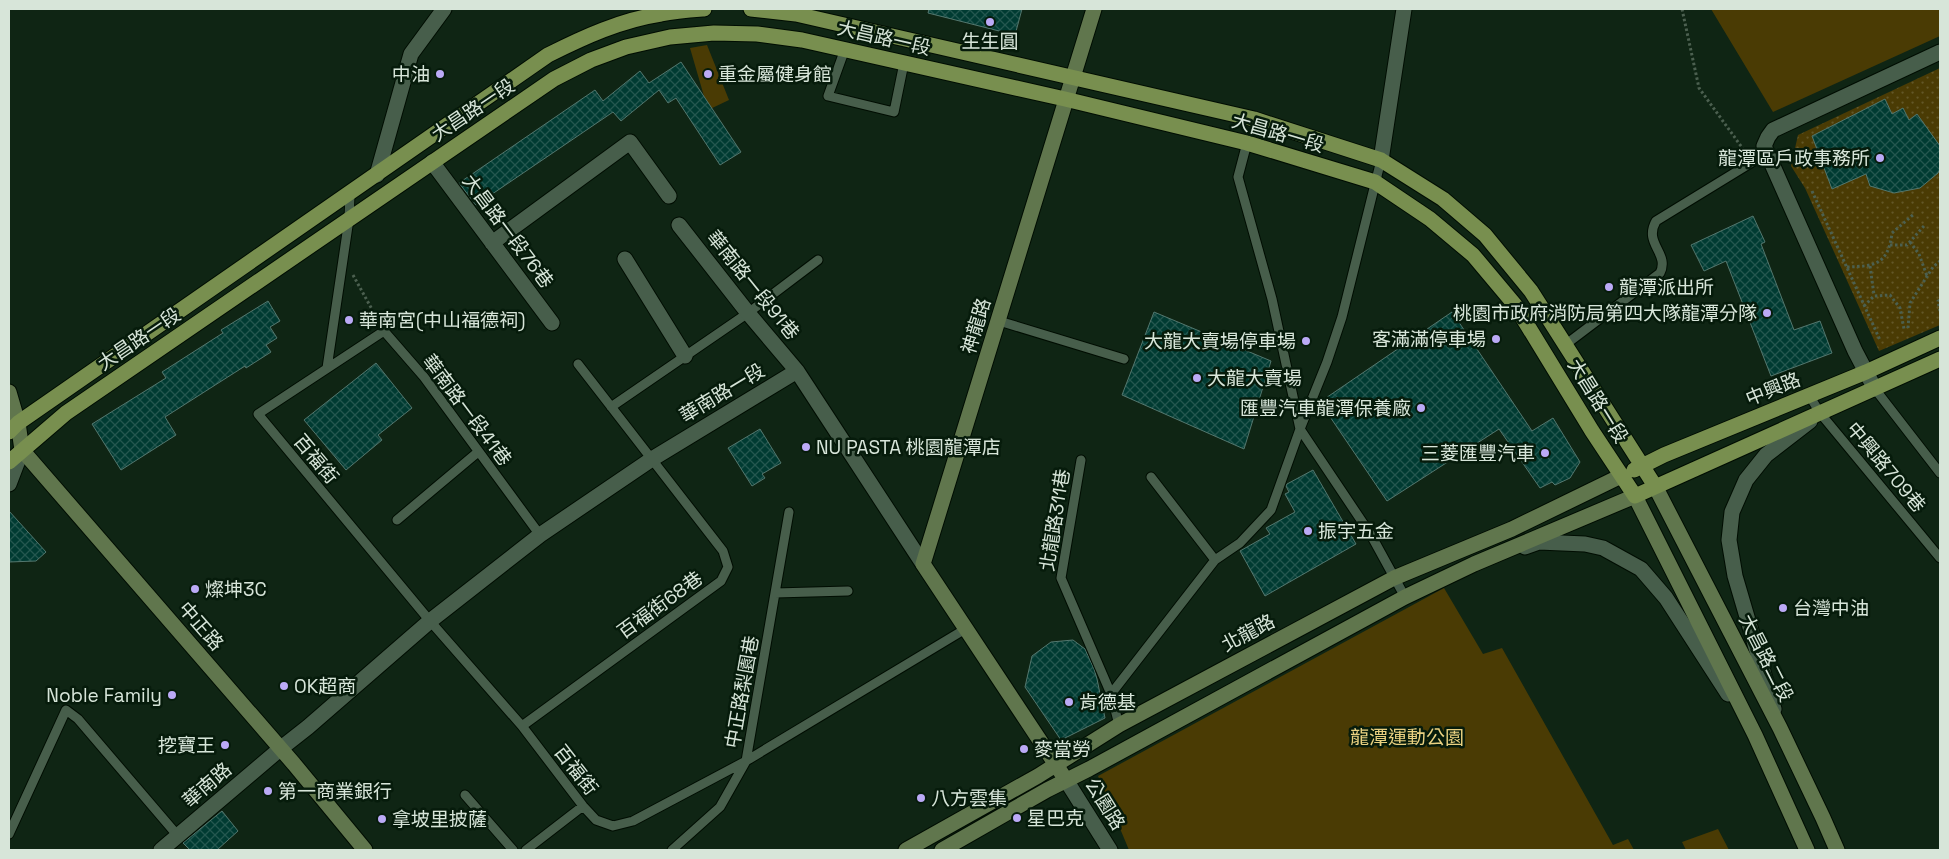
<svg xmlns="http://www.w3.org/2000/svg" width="1949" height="859" viewBox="0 0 1949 859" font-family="'Space Grotesk','Noto Sans TC',sans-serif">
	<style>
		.grass { fill: url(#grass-dots) }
		.park { fill: #4a3b04 }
		.building { fill: url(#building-cross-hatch); stroke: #53776e }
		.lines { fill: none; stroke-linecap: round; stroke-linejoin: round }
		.lane-casing { stroke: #000d02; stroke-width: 11 }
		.street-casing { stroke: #000d02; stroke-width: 17 }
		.secondary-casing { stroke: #000d02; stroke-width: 17 }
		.primary-casing { stroke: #000d02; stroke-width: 17 }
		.path { stroke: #4c6050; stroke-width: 3; stroke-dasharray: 2.5 2.5; stroke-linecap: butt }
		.lane { stroke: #475e4b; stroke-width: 9 }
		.street { stroke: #475e4b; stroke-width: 15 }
		.secondary { stroke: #60764d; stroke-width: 15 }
		.primary { stroke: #788f4f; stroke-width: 15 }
		.poi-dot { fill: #bbaaf6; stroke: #061b0b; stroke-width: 2 }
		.labels { text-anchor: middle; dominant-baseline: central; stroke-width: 5; stroke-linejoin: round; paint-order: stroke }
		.street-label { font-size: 19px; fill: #d7e5d9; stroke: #061b0b }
		.poi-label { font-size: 19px; fill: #d7e5d9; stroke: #061b0b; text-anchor: start }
		.park-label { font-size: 19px; fill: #ead181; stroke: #061b0b }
	</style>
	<defs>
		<pattern id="grass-dots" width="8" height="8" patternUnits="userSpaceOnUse" patternTransform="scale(1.25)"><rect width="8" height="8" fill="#4a3b04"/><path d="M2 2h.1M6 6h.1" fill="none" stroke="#635728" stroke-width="1.8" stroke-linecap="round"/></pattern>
		<pattern id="building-cross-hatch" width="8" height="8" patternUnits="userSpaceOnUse" patternTransform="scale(1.25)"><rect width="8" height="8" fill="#003b32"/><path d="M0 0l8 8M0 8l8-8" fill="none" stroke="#24574f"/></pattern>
	</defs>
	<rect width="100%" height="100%" fill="#0f2514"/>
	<!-- grass -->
	<path class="grass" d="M1940,68v257l-61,26 -74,-163 -14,-22 7,-31z"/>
	<!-- park -->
	<path class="park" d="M1711,9h229v27l-167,76z
		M707,45l22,55 -21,10 -18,-62z
		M1444,588l39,66 19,-6 111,197 15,-6 6,11h-505l-31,-74z
		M1718,829l11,21h-43l-4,-8z"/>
	<!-- building -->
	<path class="building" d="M929,9h93l-7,26 -87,-22z
		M681,62l60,90 -21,13 -44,-67 -8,5 -9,-13 -38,31 -8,-9 -137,93 -17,-22 136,-93 8,11 37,-30 9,12z
		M1885,99l7,15 11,-6 6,12 8,-6 23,32v23l-2,4 -18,15 -26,5 -24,-7 -4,-12 -34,15 -20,-53z
		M1753,216l12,26 -4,2 33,86 26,-9 12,32 -61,23 -45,-115 -22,10 -13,-26z
		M268,301l12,20 -10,6 7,11 -11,7 5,7 -25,16 -1,-2 -80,51 11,18 -55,35 -29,-46 74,-46 -4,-6 61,-39 -2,-3z
		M1154,312l117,49 -27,88 -122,-54z
		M1452,312l80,119 21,-13 27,44 -10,16 -15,7 -3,-3 -12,6 -41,-59 -112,72 -67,-99z
		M376,363l36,45 -34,27 4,5 -36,30 -42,-50z
		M760,429l21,34 -19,11 3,4 -13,8 -24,-38z
		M1313,470l43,74 -91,52 -25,-45 30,-17 -4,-6 29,-16 -10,-18 4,-2 -3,-6 1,-2z
		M9,511l37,41 -10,9 -27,1z
		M1073,640l12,9 9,20 3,10 8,39 -44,22 -36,-53 7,-31 19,-14z
		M222,811l16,20 -21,19h-27l-7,-7z"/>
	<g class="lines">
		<defs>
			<path id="lane" d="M845,49l-17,47 66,16 10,-49
				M1247,143l-9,34 34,122 28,130 71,106 34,62
				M999,321l125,38
				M1565,345l95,-72c10,-20 -17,-29 -4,-52l111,-68
				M327,368l22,-149 1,-25
				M1875,389l65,84
				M1809,395l11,18 120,145
				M611,407l137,-94 70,-53
				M1081,460l-20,118 50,116 8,31
				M1151,477l64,83
				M397,520l81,-68
				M540,535l-116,-158 -40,-46 -126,83 172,207 92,105 61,80 13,14 17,6 20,-5 113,-60 221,-133
				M775,593l73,-2
				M1111,694l104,-134 25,-17 31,-33 29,-81 27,-67 15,-45 39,-157
				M522,726l199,-145 7,-14 -5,-16 -145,-187
				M465,795l48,55
				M9,834l57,-124 12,9 100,117
				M526,850l57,-44
				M672,850l48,-43 26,-46 43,-249"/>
			<path id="street" d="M1381,160l23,-151
				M432,162l120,161
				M377,175l34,-121 33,-45
				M679,225l69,88 49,58 126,193
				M492,243l138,-101 39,54
				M625,259l60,97
				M1875,389l-20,-38 -91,-205 4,-9 5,-7 167,-78
				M9,484l13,-34
				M1525,547l14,-5 46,2 18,4 38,21 25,29 62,96
				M1774,709l-39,-133 -6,-36 3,-28 14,-32 20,-25 44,-34
				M1066,780l44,70
				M161,850l119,-101 28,-22 122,-106 110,-86 112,-76 145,-88"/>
			<path id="secondary" d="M9,392l9,31 4,27 272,314 71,86
				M1655,486l125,242 43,90 14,32
				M1066,780l-143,-216 171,-555
				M906,850l132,-74 81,-51 275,-147 118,-49 109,-53
				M942,850l105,-60 42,-21 316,-172 69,-33 161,-68 120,239 52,115"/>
			<path id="primary" d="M751,9l45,5 458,105 127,41 62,39 42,36 46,56 124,195
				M9,432l9,-9 530,-368c36,-18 73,-35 113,-41 14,-3 29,-4 43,-5
				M9,462l57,-49 488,-334 37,-19 35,-13 44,-10 44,-4 43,1 45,6 263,59 182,44 128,39 55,37 43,36 42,50 77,126 43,65 305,-137
				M1634,470l30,-15 202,-83 74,-34"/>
		</defs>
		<!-- lane casing -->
		<use href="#lane" class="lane-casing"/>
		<!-- street casing -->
		<use href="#street" class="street-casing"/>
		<!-- secondary casing -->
		<use href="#secondary" class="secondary-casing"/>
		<!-- primary casing -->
		<use href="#primary" class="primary-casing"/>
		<!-- path -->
		<path class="path" d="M1682,9l17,79 47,65
			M1812,191l68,149
			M1910,242l9,12 8,22
			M1890,245h17l17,-19
			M1870,266l4,29
			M1847,267c28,-1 41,-2 45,-34l22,-19
			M353,275l26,47
			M1940,300l-2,1 2,10
			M1864,306l10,-10 16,-1 10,13 4,21
			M1908,328l2,-25 23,-36 7,-6"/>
		<!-- lane -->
		<use href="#lane" class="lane"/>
		<!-- street -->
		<use href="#street" class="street"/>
		<!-- secondary -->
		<use href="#secondary" class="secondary"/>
		<!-- primary -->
		<use href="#primary" class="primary"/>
	</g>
	<!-- markers -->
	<g class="poi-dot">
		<circle cx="990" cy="22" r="5"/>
		<circle cx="440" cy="74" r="5"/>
		<circle cx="708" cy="74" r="5"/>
		<circle cx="1880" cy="158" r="5"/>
		<circle cx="1609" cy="287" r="5"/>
		<circle cx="1767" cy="313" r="5"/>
		<circle cx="349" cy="320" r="5"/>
		<circle cx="1496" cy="339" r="5"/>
		<circle cx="1306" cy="341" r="5"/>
		<circle cx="1197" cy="378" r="5"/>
		<circle cx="1421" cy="408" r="5"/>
		<circle cx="806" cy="447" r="5"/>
		<circle cx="1545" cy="453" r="5"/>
		<circle cx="1308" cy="531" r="5"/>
		<circle cx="195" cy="589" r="5"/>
		<circle cx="1783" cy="608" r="5"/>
		<circle cx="284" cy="686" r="5"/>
		<circle cx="172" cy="695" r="5"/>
		<circle cx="1069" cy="702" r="5"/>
		<circle cx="225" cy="745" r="5"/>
		<circle cx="1024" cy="749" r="5"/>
		<circle cx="268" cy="791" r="5"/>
		<circle cx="921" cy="798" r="5"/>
		<circle cx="1017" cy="818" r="5"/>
		<circle cx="382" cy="819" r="5"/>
	</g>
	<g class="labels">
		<!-- street labels -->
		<g class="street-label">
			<text transform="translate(884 38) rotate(13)">大昌路一段</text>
			<text transform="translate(473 110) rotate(-34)">大昌路一段</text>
			<text transform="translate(1278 133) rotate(16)">大昌路一段</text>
			<text transform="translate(508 231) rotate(53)">大昌路一段76巷</text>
			<text transform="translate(753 285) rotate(51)">華南路一段91巷</text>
			<text transform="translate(976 326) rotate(-73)">神龍路</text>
			<text transform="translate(139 339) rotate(-34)">大昌路一段</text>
			<text transform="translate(1773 389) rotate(-22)">中興路</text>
			<text transform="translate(722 393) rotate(-31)">華南路一段</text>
			<text transform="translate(1598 401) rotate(58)">大昌路一段</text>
			<text transform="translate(467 410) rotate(53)">華南路一段41巷</text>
			<text transform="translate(316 459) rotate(50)">百福街</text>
			<text transform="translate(1886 467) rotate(50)">中興路709巷</text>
			<text transform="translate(1055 520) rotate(-81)">北龍路311巷</text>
			<text transform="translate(660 605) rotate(-36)">百福街68巷</text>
			<text transform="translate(201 626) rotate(49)">中正路</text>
			<text transform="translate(1248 633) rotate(-28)">北龍路</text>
			<text transform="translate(1766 658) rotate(63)">大昌路二段</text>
			<text transform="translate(742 692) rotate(-80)">中正路梨園巷</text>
			<text transform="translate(576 770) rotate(52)">百福街</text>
			<text transform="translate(207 785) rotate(-41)">華南路</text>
			<text transform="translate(1105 804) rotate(58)">公園路</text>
		</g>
		<!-- poi labels -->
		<g class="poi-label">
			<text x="990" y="41" text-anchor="middle">生生圓</text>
			<text x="430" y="74" text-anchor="end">中油</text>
			<text x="718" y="74">重金屬健身館</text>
			<text x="1870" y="158" text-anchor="end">龍潭區戶政事務所</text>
			<text x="1619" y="287">龍潭派出所</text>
			<text x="1757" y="313" text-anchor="end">桃園市政府消防局第四大隊龍潭分隊</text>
			<text x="359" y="320">華南宮(中山福德祠)</text>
			<text x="1486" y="339" text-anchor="end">客滿滿停車場</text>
			<text x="1296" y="341" text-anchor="end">大龍大賣場停車場</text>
			<text x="1207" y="378">大龍大賣場</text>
			<text x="1411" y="408" text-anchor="end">匯豐汽車龍潭保養廠</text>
			<text x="816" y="447">NU PASTA 桃園龍潭店</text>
			<text x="1535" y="453" text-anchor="end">三菱匯豐汽車</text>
			<text x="1318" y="531">振宇五金</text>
			<text x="205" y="589">燦坤3C</text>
			<text x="1793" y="608">台灣中油</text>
			<text x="294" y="686">OK超商</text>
			<text x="162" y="695" text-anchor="end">Noble Family</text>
			<text x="1079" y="702">肯德基</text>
			<text x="215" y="745" text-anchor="end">挖寶王</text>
			<text x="1034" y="749">麥當勞</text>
			<text x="278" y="791">第一商業銀行</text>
			<text x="931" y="798">八方雲集</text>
			<text x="1027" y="818">星巴克</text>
			<text x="392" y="819">拿坡里披薩</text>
		</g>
		<!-- park labels -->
		<g class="park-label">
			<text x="1407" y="737">龍潭運動公園</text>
		</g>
	</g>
	<!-- border -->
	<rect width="1949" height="859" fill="none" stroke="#d7e5d9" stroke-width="20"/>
</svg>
